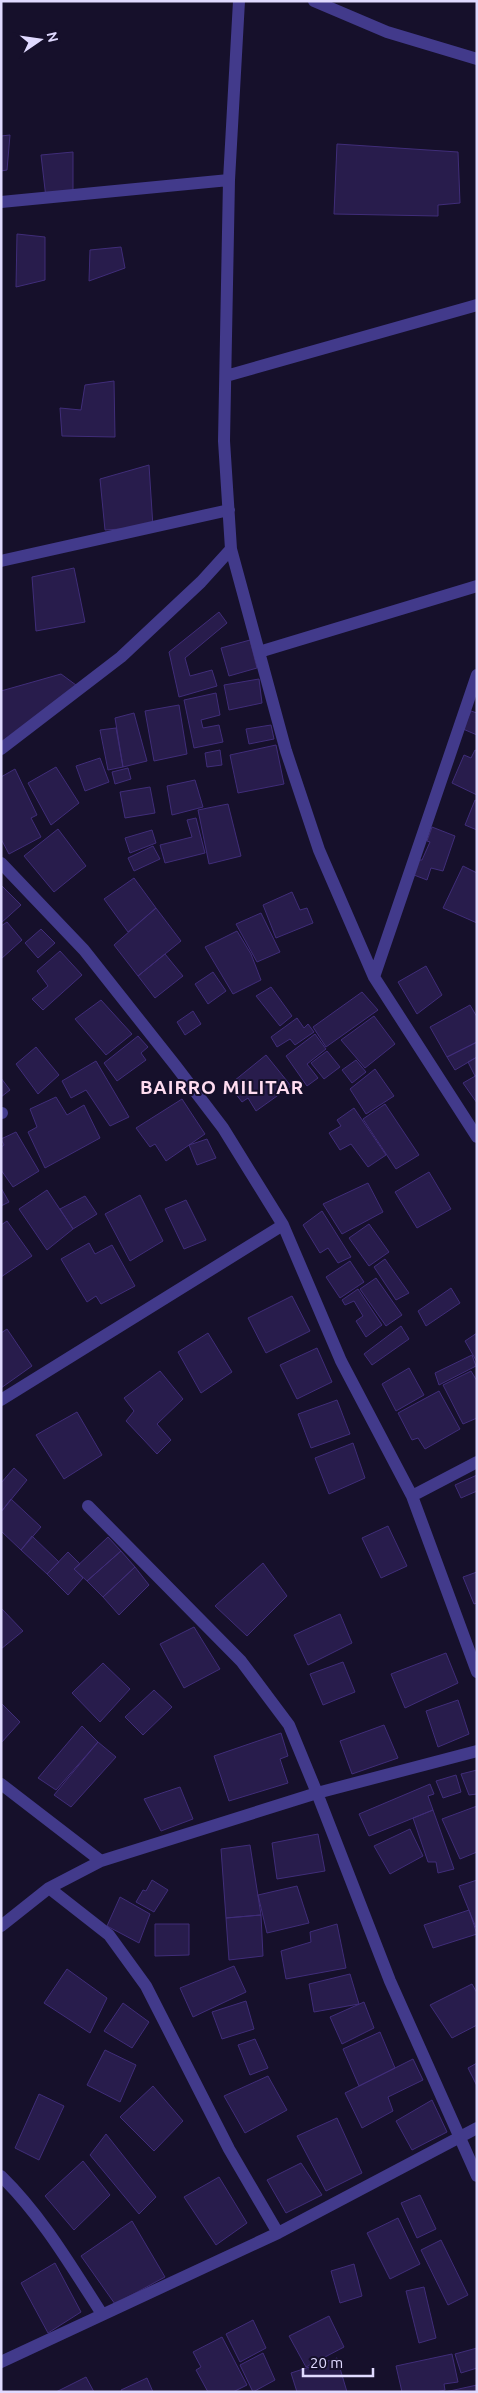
<svg xmlns="http://www.w3.org/2000/svg" width="478" height="2393" viewBox="0 0 478 2393" font-family="Ubuntu,sans-serif">
	<style>
		.building { fill: #281c4c; stroke: #402d79 }
		.lines { fill: none; stroke-linecap: round; stroke-linejoin: round }
		.minor { stroke: #423a8b; stroke-width: 12 }
		.labels { text-anchor: middle; dominant-baseline: central; stroke-width: 4; stroke-linejoin: round; paint-order: stroke }
		.district-label { font-size: 19px; font-weight: bold; letter-spacing: 1px; fill: #ffdcf0; stroke: #16102b }
	</style>
	<rect width="100%" height="100%" fill="#16102b"/>
	<!-- building -->
	<path class="building" d="M10,135l-3,35 -6,1v-35z
		M337,144l121,8 2,51 -22,2v11l-104,-2z
		M73,152v43l-27,3 -5,-43z
		M17,234l28,3v43l-29,7z
		M121,247l4,21 -36,13 1,-31z
		M114,381l1,56 -53,-1 -2,-28 21,2 4,-25z
		M149,465l4,62 -48,3 -5,-51z
		M74,568l11,54 -49,9 -4,-54z
		M219,612l8,11 -42,35 5,18 22,-6 5,16 -38,11 -10,-45z
		M250,640l7,28 -28,8 -8,-28z
		M61,674l19,14 -79,54v-51z
		M259,679l3,24 -33,7 -5,-25z
		M216,693l4,22 -19,5 2,8 16,-3 4,17 -29,6 -10,-48z
		M179,705l8,49 -33,7 -9,-50z
		M471,711l6,2v22l-14,-6z
		M134,713l13,48 -24,6 -8,-49z
		M271,725l3,14 -25,5 -3,-15z
		M116,728l7,39 -15,3 -8,-40z
		M276,745l8,39 -46,9 -8,-38z
		M220,750l2,15 -15,2 -2,-14z
		M475,750l2,1v44l-25,-12 12,-28 7,3z
		M100,758l9,24 -24,9 -9,-25z
		M56,767l23,36 -28,22 -23,-42z
		M128,768l3,11 -16,5 -3,-12z
		M15,769l22,46 -6,3 10,19 -32,17 -8,-15v-62z
		M195,780l8,27 -31,8 -5,-29z
		M150,787l5,26 -30,5 -5,-26z
		M475,800l2,1v29l-12,-5z
		M228,804l13,52 -32,8 -11,-54z
		M196,818l9,35 -40,10 -5,-18 32,-8 -5,-17z
		M432,827l23,9 -12,35 -12,-3 -4,12 -13,-5 5,-15h3l8,-18 -3,-1z
		M58,829l28,37 -32,26 -30,-36z
		M152,830l4,13 -26,10 -5,-15z
		M153,846l7,13 -26,12 -6,-13z
		M463,866l14,7v50l-34,-15z
		M134,878l22,30 -28,24 -24,-33z
		M1,885l20,20 -20,18z
		M292,892l8,18 7,-2 6,15 -37,15 -13,-33z
		M156,908l25,33 -43,35 -24,-31z
		M261,913l19,39 -23,10 -21,-38z
		M7,922l15,18 -21,19v-33z
		M41,929l14,14 -17,15 -13,-15z
		M237,931l14,23 10,26 -28,14 -28,-47z
		M60,951l22,24 -39,35 -11,-11 16,-13 -11,-15z
		M165,954l18,22 -28,22 -17,-22z
		M426,966l16,29 -25,19 -19,-32z
		M213,972l13,19 -18,13 -13,-20z
		M271,987l21,29 -12,10 -24,-30z
		M362,992l16,18 -52,37 -13,-20z
		M101,1000l31,34 -26,21 -31,-36z
		M470,1005l7,12v25l-30,15 -17,-30z
		M193,1011l8,13 -16,11 -8,-13z
		M374,1016l21,28 -30,24 -24,-28z
		M297,1018l7,10 4,-4 6,8 -19,13 -5,-6 -13,8 -6,-10z
		M315,1034l11,15 -19,15 11,14 -11,8 -21,-30z
		M138,1036l10,11 -7,6 5,7 -29,21 -13,-18z
		M477,1042v15l-22,13 -8,-13z
		M36,1047l23,28 -21,19 -22,-30z
		M327,1051l13,16 -16,12 -13,-16z
		M266,1055l25,31 -35,25 -8,-13 -6,4 -13,-17z
		M477,1057v18l-2,1 -7,-14z
		M356,1060l10,12 -14,11 -10,-13z
		M96,1061l33,56 -19,9 -24,-36 -15,8 -9,-17z
		M375,1069l19,27 -28,18 -16,-25z
		M477,1075v28l-14,-20z
		M1,1078l9,12 -9,7z
		M56,1097l11,18 17,-10 16,33 -55,30 -17,-36 9,-5 -7,-18z
		M182,1099l23,35 -39,27 -11,-17 -5,3 -14,-19z
		M385,1104l34,51 -23,14 -33,-50z
		M354,1108l32,47 -18,12 -17,-23 -11,6 -11,-17 12,-7 -4,-6z
		M16,1132l23,39 -26,16 -12,-17v-23l3,-2 -3,-6z
		M207,1139l9,19 -19,7 -8,-20z
		M429,1172l22,37 -34,19 -22,-36z
		M368,1183l15,29 -41,22 -19,-30z
		M1,1188l8,14 -8,4z
		M47,1190l26,39 -26,21 -28,-41z
		M140,1195l23,46 -33,20 -25,-47z
		M85,1196l12,18 -24,15 -13,-20z
		M186,1200l20,40 -22,9 -19,-40z
		M322,1211l29,46 -13,6 -10,-15 -8,5 -17,-28z
		M7,1221l25,35 -31,21v-52z
		M369,1224l20,28 -20,14 -20,-28z
		M89,1243l6,11 17,-9 23,41 -34,18 -5,-8 -9,6 -26,-43z
		M385,1259l24,34 -13,7 -22,-33z
		M350,1261l14,21 -24,16 -14,-21z
		M376,1278l26,37 -16,11 -26,-37z
		M451,1288l9,15 -34,23 -8,-15z
		M358,1289l24,36 -16,12 -10,-16 7,-5 -9,-15 -9,4 -3,-5z
		M292,1296l18,35 -44,22 -18,-35z
		M401,1326l8,13 -37,26 -8,-11z
		M7,1329l25,37 -31,22v-55z
		M208,1333l24,39 -31,21 -23,-41z
		M477,1333v29l-12,-21z
		M317,1348l15,34 -35,17 -17,-34z
		M472,1355l4,11 -37,19 -4,-12z
		M409,1368l15,27 -28,16 -14,-27z
		M160,1371l23,28 -26,25 14,16 -14,14 -31,-33 8,-10 -10,-13z
		M471,1371l6,10v37l-14,6 -20,-39z
		M439,1391l21,38 -35,20 -7,-11 -6,2 -14,-27z
		M337,1400l13,34 -39,14 -13,-34z
		M77,1412l25,43 -38,24 -28,-44z
		M353,1443l12,35 -36,16 -14,-36z
		M14,1468l13,12 -26,32v-29z
		M477,1475v16l-16,7 -6,-13z
		M11,1499l30,28 -20,23 -20,-19v-19z
		M388,1526l19,40 -26,12 -19,-40z
		M32,1536l27,26 -12,12 -26,-24z
		M108,1537l13,14 -34,30 -13,-12z
		M121,1551l14,16 -32,30 -16,-16z
		M68,1552l12,12 -6,5 9,9 -15,17 -21,-21z
		M263,1563l24,33 -40,40 -32,-30z
		M135,1567l14,18 -30,30 -16,-18z
		M477,1572v31l-3,1 -11,-27z
		M1,1608l22,23 -22,18z
		M340,1614l12,29 -44,22 -14,-30z
		M194,1627l26,42 -36,19 -24,-44z
		M446,1653l12,30 -53,25 -14,-34z
		M343,1662l12,30 -32,13 -13,-31z
		M103,1663l27,26 -30,33 -28,-29z
		M154,1690l18,17 -29,28 -18,-18z
		M458,1700l11,34 -31,13 -12,-36z
		M1,1703l19,19 -19,21z
		M384,1725l14,33 -46,16 -12,-33z
		M82,1726l16,16 -42,48 -18,-12z
		M281,1733l7,23 -8,3 8,24 -59,18 -15,-45z
		M98,1742l18,15 -45,50 -17,-12z
		M477,1770v24l-8,1 -8,-21z
		M456,1775l5,17 -18,6 -7,-17z
		M430,1784l4,10 -6,2 5,14 -64,26 -10,-22z
		M180,1787l13,32 -32,12 -17,-32z
		M477,1806v46l-17,7 -18,-40z
		M433,1810l21,59 -16,4 -2,-11h-8l-15,-44z
		M410,1829l13,27 -33,18 -16,-28z
		M318,1834l7,37 -48,8 -5,-36z
		M250,1845l11,70 -35,3 -5,-69z
		M152,1880l16,10 -14,22 -18,-10 7,-12 3,1z
		M477,1880v50l-18,-44z
		M297,1886l12,37 -42,10 -9,-38z
		M120,1897l30,17 -11,29 -32,-17z
		M469,1910l8,24 -44,14 -9,-23z
		M261,1915l2,41 -34,4 -3,-42z
		M155,1924h34v31l-34,1z
		M337,1924l9,44 -60,11 -5,-28 30,-9 -1,-10z
		M234,1966l12,26 -53,25 -13,-29z
		M67,1969l40,29 -17,35 -46,-30z
		M350,1974l9,30 -45,8 -5,-28z
		M472,1984l5,9v32l-25,13 -22,-33z
		M246,2001l8,28 -32,10 -10,-27z
		M364,2002l10,26 -32,16 -12,-27z
		M123,2003l26,19 -17,26 -28,-17z
		M380,2032l15,36 -36,18 -16,-37z
		M255,2039l13,29 -18,7 -12,-30z
		M105,2050l31,15 -16,37 -33,-17z
		M413,2059l10,21 -35,17 5,14 -31,17 -17,-35z
		M477,2063v23l-9,-18z
		M268,2076l19,34 -42,23 -21,-37z
		M153,2086l30,35 -29,30 -34,-34z
		M39,2094l25,12 -25,54 -24,-12z
		M432,2100l15,32 -35,18 -16,-29z
		M337,2118l25,55 -36,18 -29,-55z
		M106,2134l50,63 -17,17 -49,-59z
		M83,2161l27,34 -36,35 -29,-34z
		M301,2163l21,32 -36,18 -19,-33z
		M219,2177l28,46 -31,22 -32,-48z
		M420,2195l16,34 -19,9 -16,-35z
		M398,2218l22,46 -30,15 -23,-46z
		M132,2221l33,56 -50,27 -34,-48z
		M441,2240l27,55 -20,10 -27,-55z
		M55,2263l26,49 -33,21 -27,-50z
		M354,2264l8,32 -22,7 -9,-32z
		M424,2287l12,51 -17,5 -13,-52z
		M329,2316l15,31 -38,20 -17,-31z
		M253,2320l13,28 -26,14 -14,-28z
		M222,2337l25,48 -14,7h-25l-12,-22 5,-3 -8,-15z
		M477,2348v20l-16,5 -6,-19z
		M263,2353l12,27 -22,12 -13,-27z
		M452,2354l6,28 -14,2 1,6 -9,2h-34l-6,-26z
		M337,2358l10,34h-50l-6,-19z
		M86,2377l8,15h-38z
		M147,2378l6,14h-31l-1,-2z
		M477,2385v7h-32z"/>
	<g class="lines">
		<!-- minor -->
		<path class="minor" d="M239,1l-10,179 -5,261 7,108 55,202 33,99 55,127 103,160
			M314,1l73,31 90,27
			M1,202l228,-22
			M226,376l251,-71
			M1,561l228,-51
			M259,652l218,-66
			M1,749l120,-92 80,-75 30,-33
			M1,863l83,87 91,115 48,63 60,97 58,136 71,135 65,176
			M374,977l103,-302
			M1,1113h1
			M1,1400l282,-175
			M412,1496l65,-34
			M88,1506l153,155 48,64 28,68 73,188 87,195
			M1,1784l100,77
			M49,1888l60,47 37,51 83,163 49,84
			M1,1926l48,-38 52,-27 216,-68 160,-42
			M1,2176c41,40 70,90 101,138
			M1,2362l277,-129 199,-105"/>
	</g>
	<g class="labels">
		<!-- district labels -->
		<g class="district-label">
			<text x="222" y="1087">BAIRRO MILITAR</text>
		</g>
	</g>
	<!-- border -->
	<rect width="478" height="2393" fill="none" stroke="#e0daff" stroke-width="5"/>
	<!-- north arrow -->
	<g transform="translate(40 40) rotate(77)" stroke="#16102b" stroke-width="4" paint-order="stroke">
	<path d="M0-4L9 19L0 12L-9 19Z" fill="#e0daff"/>
	<text y="-8" font-size="14" font-weight="bold" text-anchor="middle" fill="#e0daff">N</text>
	</g>
	<!-- scale -->
	<path d="M303 2368v8h70v-8" fill="none" stroke="#e0daff" stroke-width="2.5"/>
	<text x="310" y="2368" font-size="15" fill="#e0daff" stroke="#16102b" stroke-width="4" paint-order="stroke">20 m</text>
</svg>
